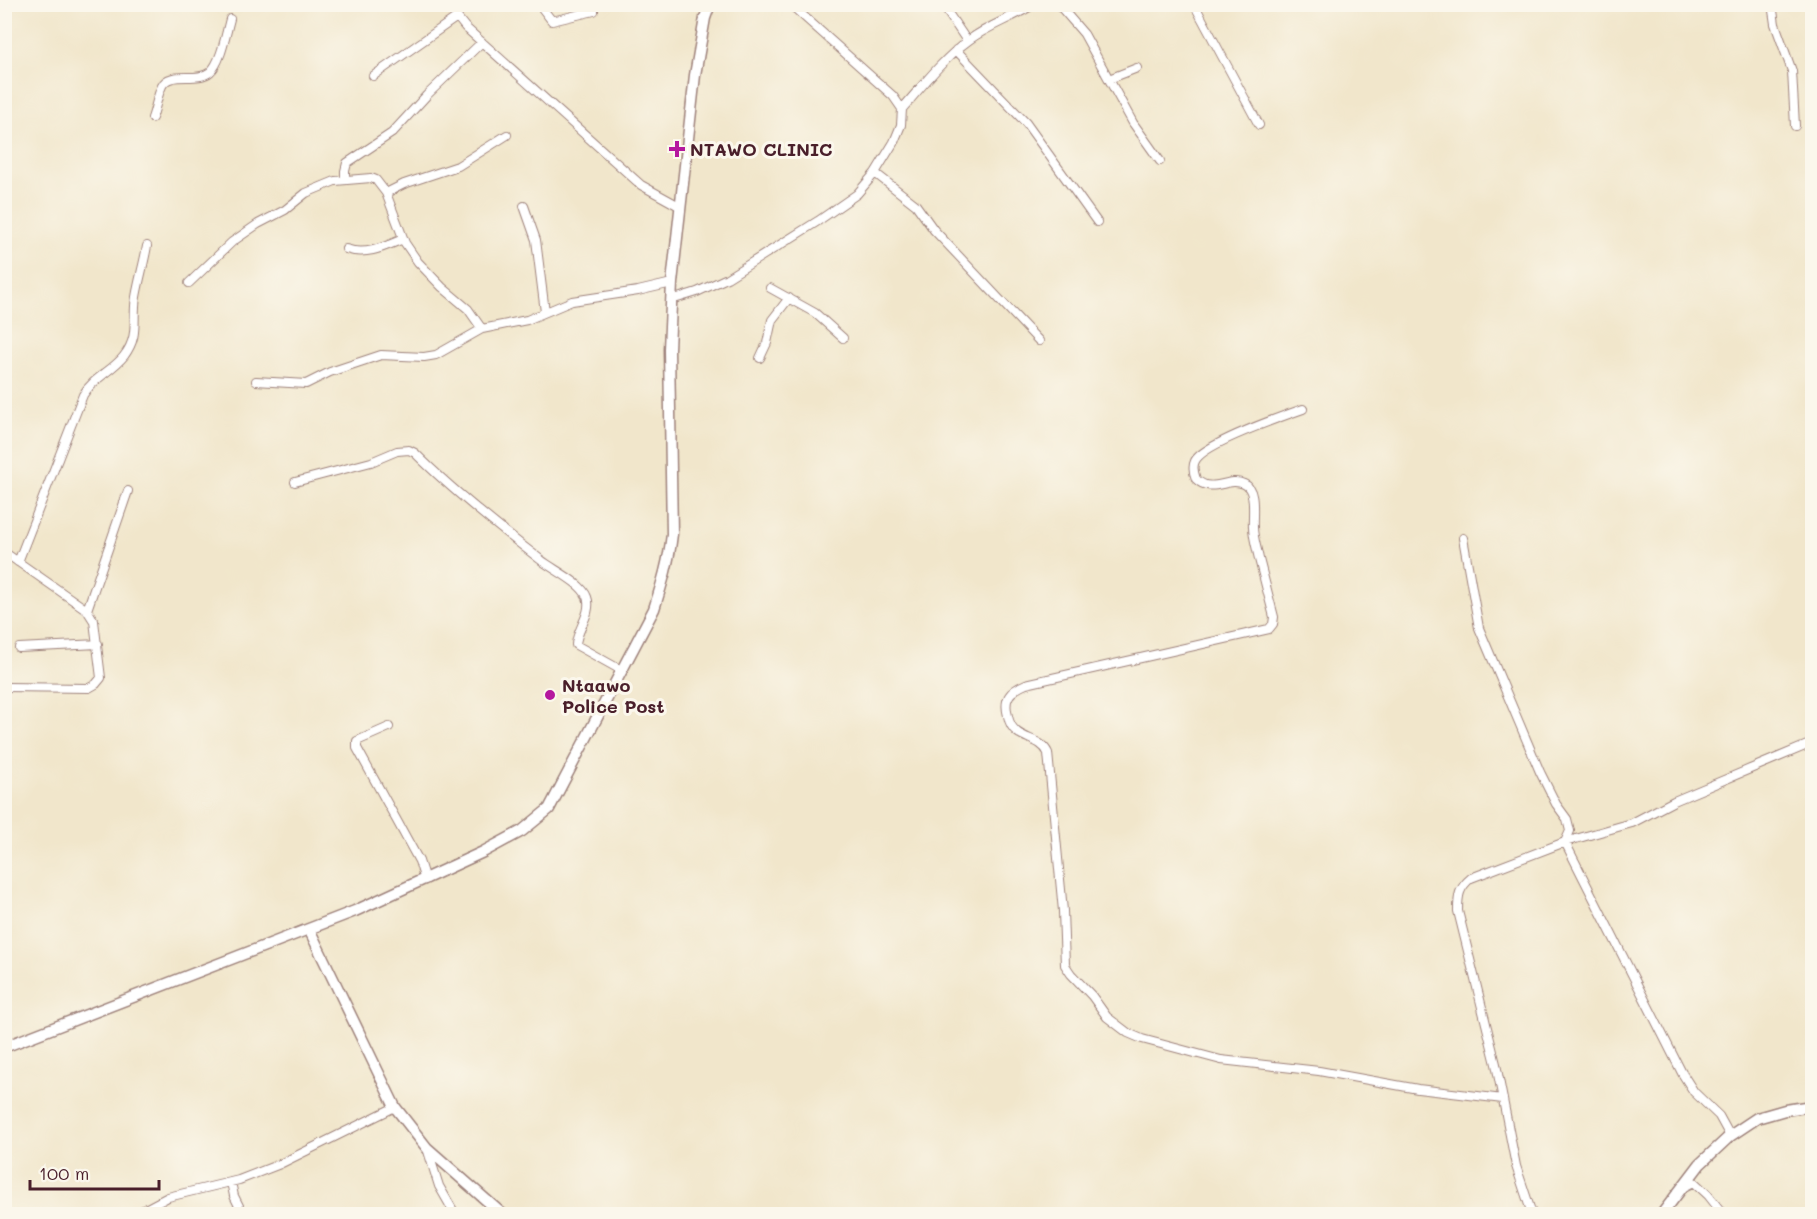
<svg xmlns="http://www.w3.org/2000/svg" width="1817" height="1219" viewBox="0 0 1817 1219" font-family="Mali,sans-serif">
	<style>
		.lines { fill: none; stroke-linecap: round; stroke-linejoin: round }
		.minor-casing { stroke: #9e827b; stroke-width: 10 }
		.tertiary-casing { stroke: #9e827b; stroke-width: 13 }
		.minor { stroke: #fff; stroke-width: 8 }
		.tertiary { stroke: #fff; stroke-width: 10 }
		.poi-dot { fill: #b5179e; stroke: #fbf7ec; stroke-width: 2 }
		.labels { text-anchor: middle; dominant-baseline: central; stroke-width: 6; stroke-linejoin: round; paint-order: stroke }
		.poi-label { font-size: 18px; font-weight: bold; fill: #4a1f2b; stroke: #fbf7ec; text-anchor: start }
	</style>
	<rect width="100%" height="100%" fill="#fbf7ec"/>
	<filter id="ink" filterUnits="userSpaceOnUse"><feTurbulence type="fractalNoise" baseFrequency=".0167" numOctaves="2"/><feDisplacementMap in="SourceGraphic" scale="12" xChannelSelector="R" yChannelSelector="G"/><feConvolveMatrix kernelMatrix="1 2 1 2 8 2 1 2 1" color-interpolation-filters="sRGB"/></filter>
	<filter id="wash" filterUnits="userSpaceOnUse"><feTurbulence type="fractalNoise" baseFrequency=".008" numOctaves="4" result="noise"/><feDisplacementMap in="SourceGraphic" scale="24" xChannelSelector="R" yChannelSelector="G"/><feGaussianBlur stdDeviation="1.35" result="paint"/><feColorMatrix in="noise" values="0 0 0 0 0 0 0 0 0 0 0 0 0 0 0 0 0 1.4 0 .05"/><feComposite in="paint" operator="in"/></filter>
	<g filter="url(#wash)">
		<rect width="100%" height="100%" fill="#f1e6cb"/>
	</g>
	<g filter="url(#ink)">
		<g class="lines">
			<defs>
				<path id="minor" d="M453,4l4,13 8,10 176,158 38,21
					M547,4l-5,4 10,13 42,-10
					M942,4l25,37
					M1058,4l26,30 49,89 27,38
					M1194,4l65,121
					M1772,4l3,20 17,47 3,55
					M956,50l70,73 71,99
					M373,76l84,-59
					M1109,79l28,-11
					M902,109c21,-24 41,-50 67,-69 20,-15 44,-22 65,-36
					M152,118c4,-10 5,-22 10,-32 7,-16 35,-3 48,-14 11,-9 16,-39 20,-53
					M875,173l41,32 18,25 105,111
					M345,180v-9l2,-8 45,-30 35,-38 55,-53
					M386,193l18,-9 54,-18 49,-31
					M524,206l12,34 9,72
					M346,249c20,7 38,-2 57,-10
					M189,283l43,-41 26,-18 27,-14 21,-17 29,-12 36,-3 5,2 10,13 19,50 13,19 24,25 26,22 14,20
					M770,288l45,25 28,25
					M671,300l26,-8 30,-14 91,-57 39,-27 18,-21 19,-31 7,-17 1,-16 -9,-13 -103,-92
					M760,358l7,-15 5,-23 17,-22
					M256,381l50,3 24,-12 51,-17 43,2 12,-2 46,-26 45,-9 45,-19 66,-10 34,-8
					M1303,409c-20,7 -100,35 -108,52 -3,6 -1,13 1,18 16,16 32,-3 48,5 13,5 8,32 9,43 0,10 4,22 6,32 5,19 10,39 15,58l-1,7 -4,5 -243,55c-16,7 -23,14 -18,32 1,6 4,12 9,16 10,8 25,8 31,21l15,158 2,54 6,9 21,22 15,21 21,16 14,6 79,21 98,11 99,18 85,10
					M295,482l76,-20 26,-11 12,-1 6,3c38,38 83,74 126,107 13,10 41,23 46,37 6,16 -11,33 -11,48l45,25
					M1463,538l16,90 61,144 16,32 11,15 3,12 -5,11 117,231 12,19 25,24 11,20
					M4,552l83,58 7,11 7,57 -5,6 -7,4 -85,-1
					M18,562l65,-167c10,-17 29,-24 41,-39 16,-21 8,-36 12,-59 3,-17 8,-34 11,-51
					M87,610l41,-119
					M19,648l79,-4
					M389,727l-32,14v7l62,113 6,19
					M427,1148l12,38 16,28
					M231,1182l3,14 9,18
					M1684,1187l10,-5 14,13 15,19
					M136,1214l32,-17 71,-17 41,-16 115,-57
					M1532,1214l-16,-48 -20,-102 -38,-153c0,-16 1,-23 13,-33l94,-36 67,-19 42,-22 138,-58"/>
				<path id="tertiary" d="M309,929l86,178 32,41 75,66
					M4,1047l351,-136 128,-59 39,-21 27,-22 105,-200c8,-25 15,-48 18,-75l-3,-185 3,-66 23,-208 10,-57 5,-14
					M1662,1214l38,-50 30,-28 27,-18 28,-8 27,-4"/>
			</defs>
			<!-- minor casing -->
			<use href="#minor" class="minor-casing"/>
			<!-- tertiary casing -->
			<use href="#tertiary" class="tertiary-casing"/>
			<!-- minor -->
			<use href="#minor" class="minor"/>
			<!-- tertiary -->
			<use href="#tertiary" class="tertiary"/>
		</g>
	</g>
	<!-- markers -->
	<g class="poi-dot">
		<path d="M674 140h6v6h6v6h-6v6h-6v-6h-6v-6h6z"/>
		<circle cx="550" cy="695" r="6"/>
	</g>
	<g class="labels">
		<!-- poi labels -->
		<g class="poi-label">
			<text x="690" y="149">NTAWO CLINIC</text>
			<text x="562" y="685">Ntaawo<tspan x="562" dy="21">Police Post</tspan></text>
		</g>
	</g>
	<!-- margin -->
	<rect width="1817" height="1219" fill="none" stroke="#fbf7ec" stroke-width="24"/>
	<!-- scale -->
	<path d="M30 1180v9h129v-9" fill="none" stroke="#4a1f2b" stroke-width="3"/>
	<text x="39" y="1180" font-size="18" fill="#4a1f2b" stroke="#fbf7ec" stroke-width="4.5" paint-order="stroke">100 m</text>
</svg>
